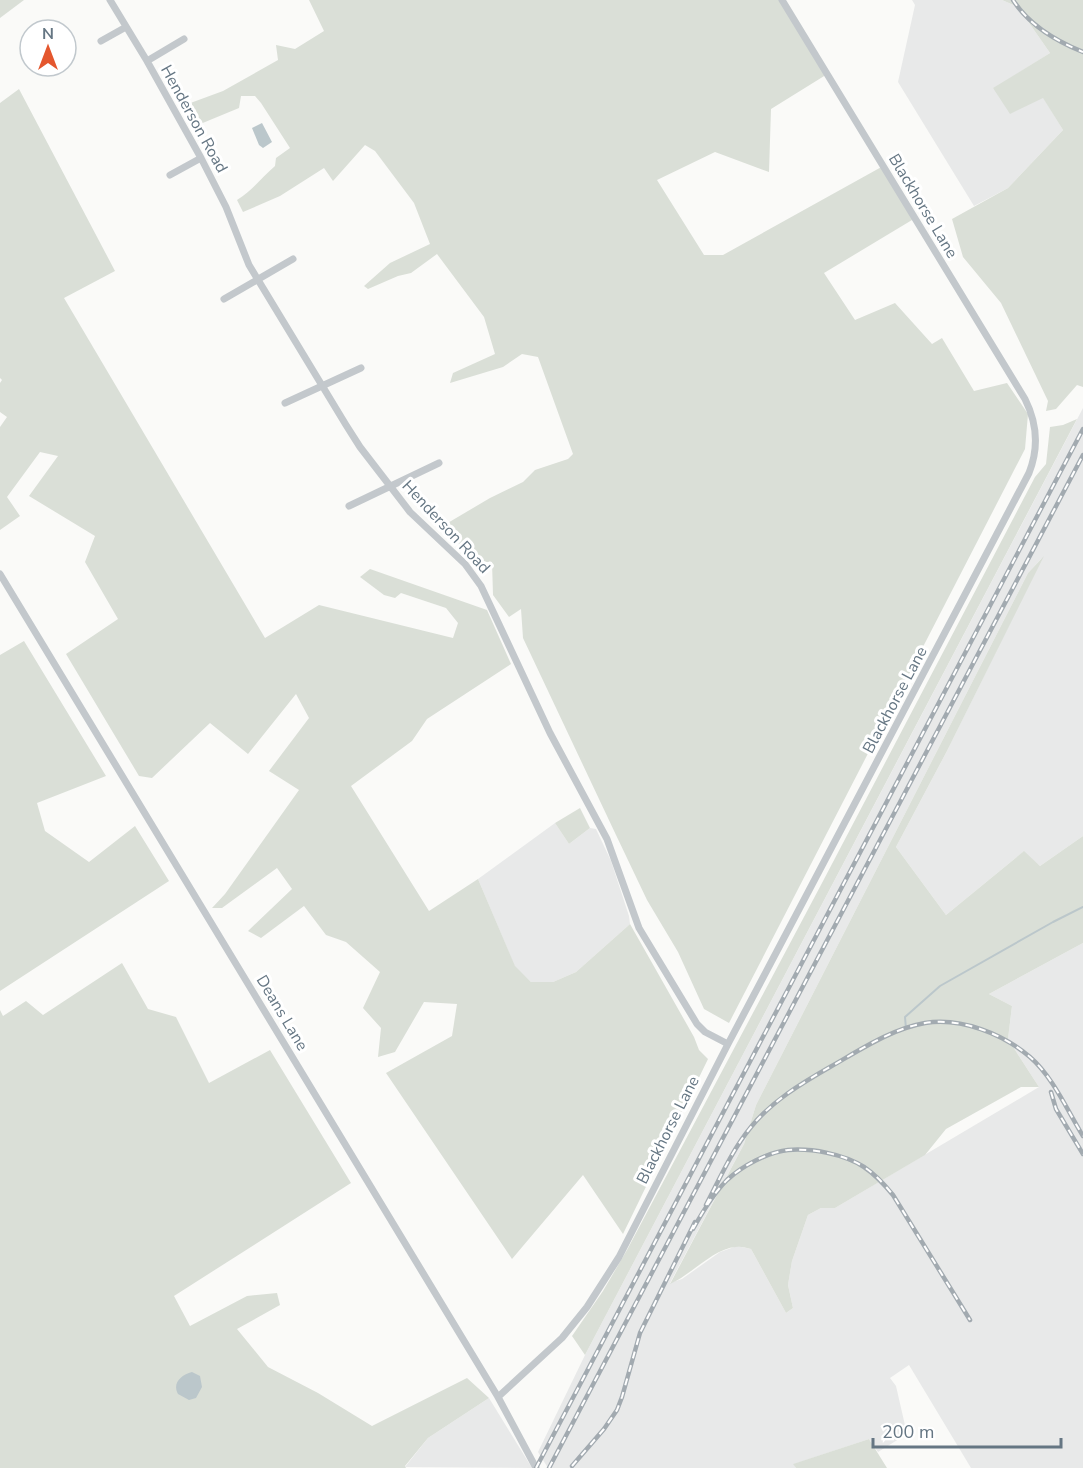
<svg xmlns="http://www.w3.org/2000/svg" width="1083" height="1468" viewBox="0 0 1083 1468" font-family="'Nunito Sans',sans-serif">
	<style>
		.built { fill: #e8e9e9 }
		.green { fill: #dadfd7 }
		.water { fill: #bbc7cb }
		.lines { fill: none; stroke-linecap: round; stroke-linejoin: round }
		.stream { stroke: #bbc7cb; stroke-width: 2 }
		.minor { stroke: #c3c8cc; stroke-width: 7 }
		.rail-casing { stroke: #a2aab0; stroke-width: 4.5 }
		.rail { stroke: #fff; stroke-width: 2; stroke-dasharray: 7; stroke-linecap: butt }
		.labels { text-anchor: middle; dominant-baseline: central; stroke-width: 6; stroke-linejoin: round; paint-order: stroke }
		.street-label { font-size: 16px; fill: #657683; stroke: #fff }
	</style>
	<rect width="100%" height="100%" fill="#fafaf8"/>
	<!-- built -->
	<path class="built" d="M912,0h90l16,7 32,46 -57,36 50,8 20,33 -55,58 -34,18 -76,-124 17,-77z
		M1083,408v428l-43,30 -17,-14 -77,63 -50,-68 51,-96 95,-193 -14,15 -272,532 -12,39 -74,139 12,-4 38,-27 17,-6 14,3 35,64 7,-5 -5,-23 4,-24 16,-46 13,-7h14l204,-121 -31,-48 4,-33 -23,-12 94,-51v525h-112l-62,-103 -19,13 6,8 11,48 -29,18 -9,-13 -75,25 2,4h-248l-10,-16 47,-97z
		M555,823l14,21 21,-16 6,1 15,32 18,55 1,8 -54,48 -23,10h-22l-16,-15 -37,-88z
		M489,1398l43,70 -127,-1 23,-29z"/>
	<!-- green -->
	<path class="green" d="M0,0h24l-24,18z
		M309,0h475l45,73 -58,36 -2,63 -54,-20 -58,28 47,75h19l162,-90 32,52 -93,56 31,47 40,-17 37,41 10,-6 32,53 33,-8 21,31 -3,35 -296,574 -25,-14 -26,-57 -31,-52 -31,-65 -93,-197 -2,-29 -12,8 -16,-22 -1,-33h-22l-24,-38 44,-26 33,-16 12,-12 33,-11 5,-5 -35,-97 -16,-3 -19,13 -53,16 3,-10 42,-19 -11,-37 -47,-63 -26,19 -13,3 -30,13 -4,-3 26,-23 40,-19 -16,-41 -39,-52 -10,-6 -32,36 -9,-13 -44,28 -37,16 -6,-12c15,-9 25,-23 38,-34l1,-8 14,-10 -29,-45 -6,-7h-14l-2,12 -46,19 -8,-22 38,-14 55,-31 -2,-15 19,4 29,-18z
		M1002,0h81v387l-6,-2 -21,24 -10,2 2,-10 -47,-98 -38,-46 -11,-38 56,-31 55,-58 -20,-32 -33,16 -17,-26 57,-35 -32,-46z
		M19,89l96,182 -51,27 201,340 54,-33 134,33 5,-15 -12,-15 -45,-15 -6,5 -11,-3 -24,-18 10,-8 117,41 24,54 -84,55 -15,22 -61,45 78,125 49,-32 37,87 16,16h22l23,-10 54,-48 64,113 5,13 9,9 -85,175 -40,-59 -71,84 -126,-186 66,-37 5,-32 -33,-2 -29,50 -17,5 3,-29 -18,-20 17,-36 -34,-30 -20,-7 -22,-29 -43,32 -13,-7 44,-42 -15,-21 -55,40h-10l13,-14 74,-104 -30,-19 40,-53 -13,-24 -48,60 -38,-31 -58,55 -13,-2 -73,-122 52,-35 -33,-57 10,-26 -66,-40 29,-40 -18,-4 -33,45 13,19 -20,14v-103l7,-10 -7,-5v-29l2,-3 -2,-2v-275z
		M1077,419l-492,936 -13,-19 31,-45 24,-41 195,-367 213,-406 11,-13 4,-37 13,-2z
		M1044,556l-97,195 -51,96 50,68 78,-64 16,15 43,-30v107l-94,51 23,12 -4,33 31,48h-18l-75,42 -21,26 -90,53h-14l-13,7 -16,46 -4,24 5,23 -7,5 -35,-64c-5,-1 -10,-3 -15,-2 -22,1 -45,28 -66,37l74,-140 12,-39 272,-532z
		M24,641l82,135 -69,27 8,28 44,31 46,-36 34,55 -169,110v-336z
		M580,808l10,20 -21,16 -14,-21z
		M122,963l26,46 28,8 33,66 61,-33 81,133 -177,113 16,30 57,-30 30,-3 3,12 -43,24 31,38 50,26 54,33 95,-48 22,20 -61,40 -23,28 1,2h-406v-458l3,6 23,-15 17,14z
		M869,1439l18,29h-91l-3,-4z"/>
	<!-- water -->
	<path class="water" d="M262,123l10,19 -9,6 -4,-3 -7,-17z
		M192,1372l8,4 2,11 -6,11 -7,2 -11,-6c-6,-11 3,-19 14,-22z"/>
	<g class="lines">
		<!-- stream -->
		<path class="stream" d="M906,1029l-1,-12 35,-31 113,-64 30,-15"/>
		<!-- minor -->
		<path class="minor" d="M110,0l37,61 54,97 25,49 23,58 97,160 14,22 50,65 55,52 16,22 69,147 57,106 32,89 58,96 8,8 23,12
			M101,41l25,-14
			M147,61l37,-22
			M170,175l31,-17
			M224,299l69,-40
			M285,403l76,-35
			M349,506l90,-43
			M0,574l498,823 38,71
			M498,1397l64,-59 25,-31 32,-50 109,-213 301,-571c10,-25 8,-50 -4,-74l-243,-399"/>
		<defs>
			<path id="rail" d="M1013,0c16,25 43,41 70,52
				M1051,1092l5,17 27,45
				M706,1205c14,-27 26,-55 45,-78 21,-26 51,-44 79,-60 30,-17 61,-38 95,-44 36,-6 78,11 105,34 23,20 37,53 53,79
				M693,1229c10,-18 20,-35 34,-49 15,-14 41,-28 61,-30 23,-2 56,4 76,17 12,8 20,17 29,28l77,125
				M572,1466l32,-37 13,-19 5,-13 18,-64 55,-111
				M536,1468l547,-1039
				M549,1468l534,-1013"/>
		</defs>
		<!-- rail casing -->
		<use href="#rail" class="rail-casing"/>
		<!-- rail -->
		<use href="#rail" class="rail"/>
	</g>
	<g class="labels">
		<!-- street labels -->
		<g class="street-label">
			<text transform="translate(194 119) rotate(61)">Henderson Road</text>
			<text transform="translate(923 206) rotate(59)">Blackhorse Lane</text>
			<text transform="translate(446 527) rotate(47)">Henderson Road</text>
			<text transform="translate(895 700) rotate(-62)">Blackhorse Lane</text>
			<text transform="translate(282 1013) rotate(59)">Deans Lane</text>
			<text transform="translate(668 1130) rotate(-63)">Blackhorse Lane</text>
		</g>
	</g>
	<!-- north arrow -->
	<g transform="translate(48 48)"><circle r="28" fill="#ffffff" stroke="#c1c8cd" stroke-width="1.5"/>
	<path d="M0-4.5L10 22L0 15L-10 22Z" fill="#e4572e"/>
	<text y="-9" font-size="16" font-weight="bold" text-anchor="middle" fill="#657683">N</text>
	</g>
	<!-- scale -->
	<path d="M873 1438v9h188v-9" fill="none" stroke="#657683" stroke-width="3"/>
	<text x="882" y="1438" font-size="18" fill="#657683" stroke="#ffffff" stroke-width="4.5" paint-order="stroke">200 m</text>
</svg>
